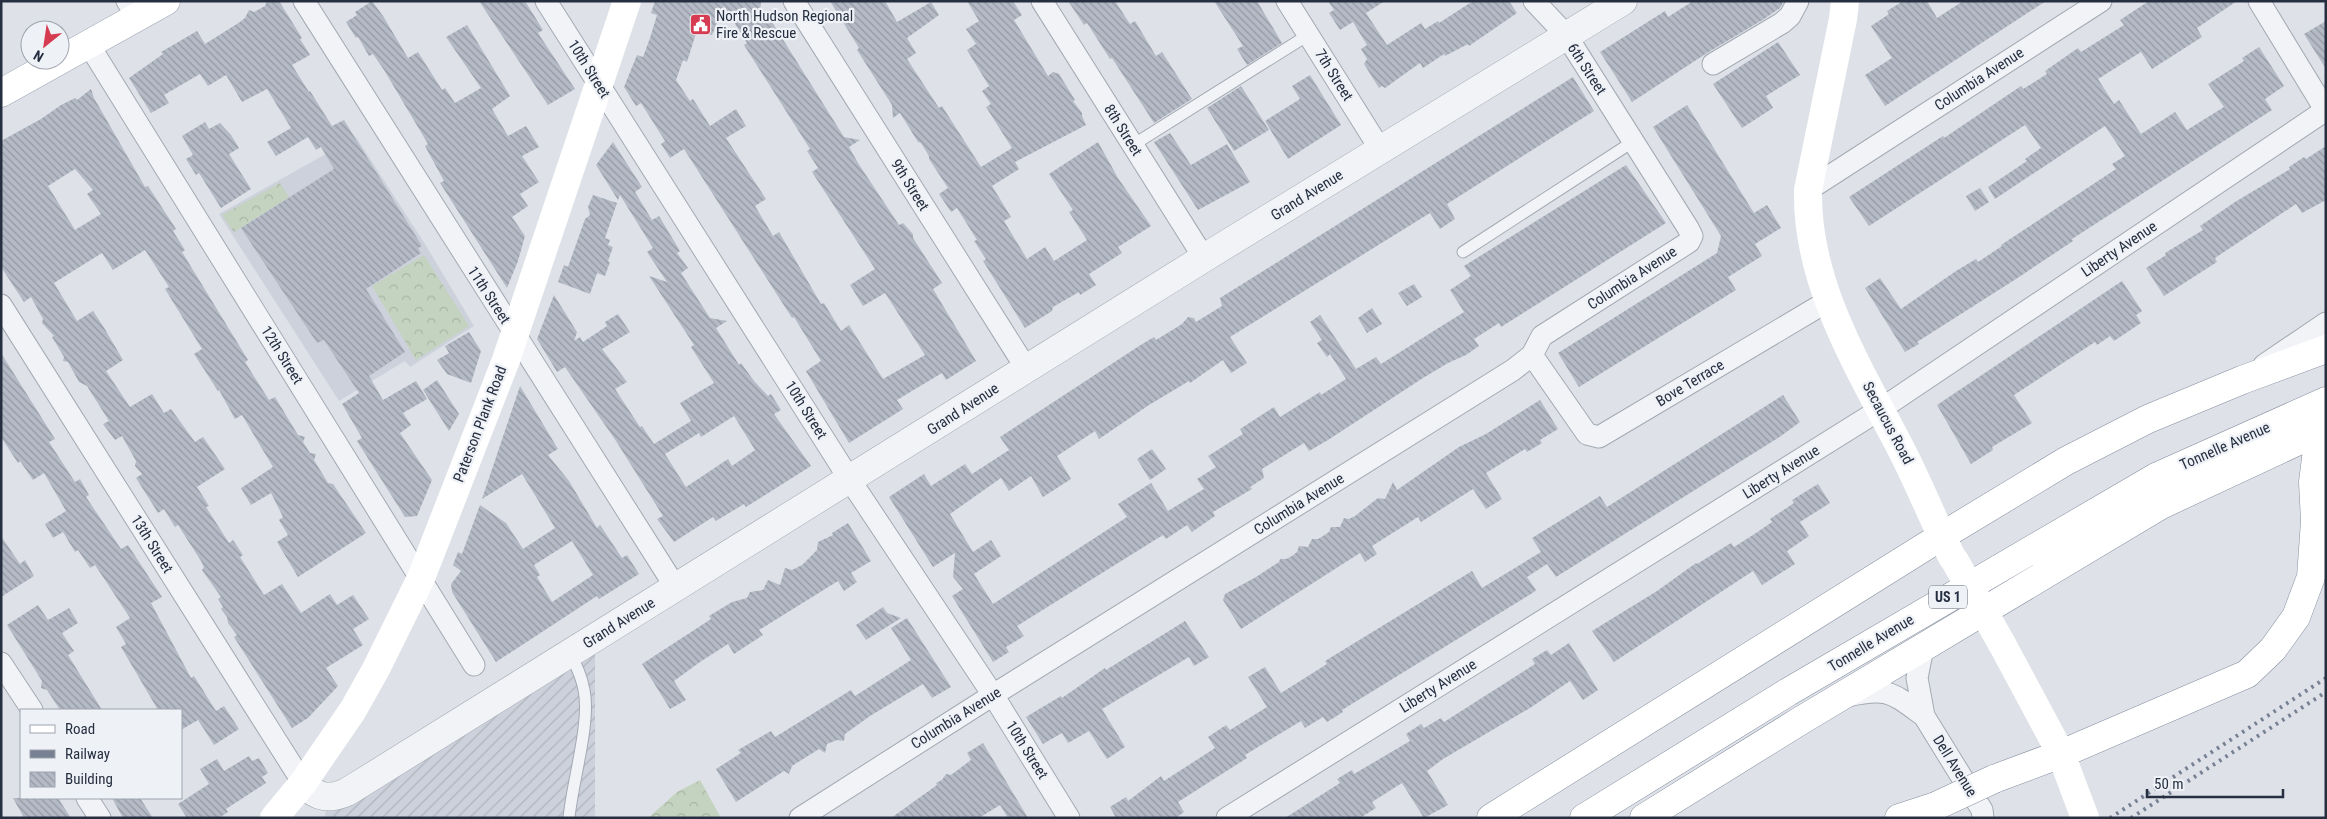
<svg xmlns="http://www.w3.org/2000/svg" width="2327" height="819" viewBox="0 0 2327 819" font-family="'Roboto Condensed',sans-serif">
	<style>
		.built { fill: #ccd1db }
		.industrial { fill: url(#industrial-furrows) }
		.forest { fill: url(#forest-crowns) }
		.building { fill: url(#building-back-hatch); fill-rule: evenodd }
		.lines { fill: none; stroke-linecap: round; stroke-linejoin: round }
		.service-casing { stroke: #a3a9b2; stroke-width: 13 }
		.minor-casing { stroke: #a3a9b2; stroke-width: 23 }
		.tertiary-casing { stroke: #a3a9b2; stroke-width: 29 }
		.primary-casing { stroke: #9da6b5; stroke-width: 29 }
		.trunk-casing { stroke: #858fa0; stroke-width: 29 }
		.service { stroke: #f1f3f7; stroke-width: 11 }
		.minor { stroke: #f1f3f7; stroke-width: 21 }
		.tertiary { stroke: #f1f3f7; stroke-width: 28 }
		.secondary { stroke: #fff; stroke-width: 28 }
		.primary { stroke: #fff; stroke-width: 28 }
		.trunk { stroke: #fff; stroke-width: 28 }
		.rail { stroke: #778193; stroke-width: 4; stroke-dasharray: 2.5 5; stroke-linecap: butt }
		.trunk-bridge-casing { stroke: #858fa0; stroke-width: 29; stroke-linecap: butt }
		.secondary-bridge { stroke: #fff; stroke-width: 28 }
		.trunk-bridge { stroke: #fff; stroke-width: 28 }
		.labels { text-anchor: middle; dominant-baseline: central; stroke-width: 4.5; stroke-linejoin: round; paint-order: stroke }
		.shield { fill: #eef1f6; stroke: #626977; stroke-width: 1 }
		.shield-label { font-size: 14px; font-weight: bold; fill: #262f40 }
		.poi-label { font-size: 15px; fill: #262f40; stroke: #eef1f6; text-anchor: start }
		.street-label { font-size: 15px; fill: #262f40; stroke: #eef1f6 }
	</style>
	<defs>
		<pattern id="industrial-furrows" width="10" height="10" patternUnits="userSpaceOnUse" patternTransform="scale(1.25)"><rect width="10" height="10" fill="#ccd1db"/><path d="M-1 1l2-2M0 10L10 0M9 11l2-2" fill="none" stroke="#afb4bd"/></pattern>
		<pattern id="forest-crowns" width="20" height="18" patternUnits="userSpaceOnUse" patternTransform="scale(1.25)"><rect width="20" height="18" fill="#c4d3bf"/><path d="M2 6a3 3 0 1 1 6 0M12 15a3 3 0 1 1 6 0" fill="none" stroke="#a8b5a5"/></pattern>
		<pattern id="building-back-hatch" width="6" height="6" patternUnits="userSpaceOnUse" patternTransform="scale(1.25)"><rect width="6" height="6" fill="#b5bbc6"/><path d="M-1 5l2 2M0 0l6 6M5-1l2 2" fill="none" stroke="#9398a2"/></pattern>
	</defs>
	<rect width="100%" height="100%" fill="#dee2e8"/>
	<!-- built -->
	<path class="built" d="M356,137l69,107 49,82 -64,41 -5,-6 -66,40 -120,-187z"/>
	<!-- industrial -->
	<path class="industrial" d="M595,638v180h-268l-2,-4 19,-29z"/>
	<!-- forest -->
	<path class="forest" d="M280,183l9,14 -55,35 -12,-17z
		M424,255l45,71 -53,34 -44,-74z
		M700,780l21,38h-73l29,-26z"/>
	<!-- building -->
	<path class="building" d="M267,1h12l23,37 -2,1 10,16 -18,10 17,27 1,-1 22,35 12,-6 78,126 -4,2 3,5 -55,36 39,63 -36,24 14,24 33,-19 11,18 -24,14 8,12 -11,8 32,47 -15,36 -12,1 -48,-76 5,-3 -20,-34 17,-11 -35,-53 -7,3 -76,-115 93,-59 -13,-22 -5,3 -8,-13 -32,19 -9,-14 24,-14 -24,-39 -25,13 -16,-27 -18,11 -8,-12 -36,21 5,8 -18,10 -22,-35 34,-24 -2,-2 36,-21 8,13 35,-22 5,-4 4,-8 5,2 11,-6z
		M372,1l11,15 25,42 10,-6 24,38 3,-2 10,15 26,-15 -35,-51 21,-12 43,71 -18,13 16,27 18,-10 13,21 -17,9 17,26 -19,12 8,12 -16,11 13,19 -7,25 -11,27 -67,-105 4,-2 -19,-35 3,-2 -44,-74 -11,-16 -4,2 -11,-19 -2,1 -10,-16 11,-7 -2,-3z
		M479,1h46l18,29 -5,3 37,56 -27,16z
		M655,1h106l-1,12 12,4v5l72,115 16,3 -11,7 9,16 41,62 4,-2 10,11v4l29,45 -9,6 43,72 -30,19 -4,-7 -45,27 6,9 -54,34 -43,-72 15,-10 -27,-44 -2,1 -16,-25 -92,-144 -14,9 -9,-14 4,-3 -24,-38 -5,3 -12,-19 13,-32 6,2 7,-19 7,-23 -6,-2zM724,6l23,37 -3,2 66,104 -3,2 11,17 -6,4 63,97 -25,16 13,21 22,-13 40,62 -42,24 -34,-54 -8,6 -17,-28 -3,1 -42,-72 -6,4 -18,-30 11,-7 -40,-61 20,-12 -10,-17 -26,17 -17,-27 -3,2 -14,-21 7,-20 4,2 10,-32 15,5z
		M830,1h55l12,21 34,-20 8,13 -32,23 9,15 -9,6 32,49 3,-2 39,61 31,-19 -26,-41 5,-3 -9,-13 7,-5 -22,-36 9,-6 -10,-15 13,-8 -12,-20h46l9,14 -8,5 34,56 5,-4 6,2 16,26 -2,1 9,12v3l4,9 -71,37 4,7 -27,17 19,31 -7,4 23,38 18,-12 9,14 33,-21 -18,-28 4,-2 -24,-36 49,-32 20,36 33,48 -33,21 4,6 -33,21 7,11 -16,10 -1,-3 -26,15 -1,4 -27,17 -42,-67 3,-2 -12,-18 3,-1 -20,-32 -6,4 -12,-18 9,-6 -19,-29v-3l-8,-13 -3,-1 -18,-29 -7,5 -1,-13 -35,-55 2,-2z
		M1068,1h47l15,23 5,-3 21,35 6,-4 30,47 -38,24 -42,-65 -2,1 -23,-36 -3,2z
		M1214,1h43l25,42 -35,22 -10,-16 6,-3z
		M1328,1h57l-19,12 21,32 34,-22 4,6 13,-8 1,2 34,-22h36l8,12 -48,33 -1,-2 -23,12 -1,-2 -21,14 -3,-5 -35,25 -3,-2 -3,2 -15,-24 3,-5 -6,-10 6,-4 -14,-23 -13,8 -11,-17 5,-3z
		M1693,1h91l-4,7 -16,11 -57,34 -75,49 -32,-50 65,-41 3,6z
		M1903,1h24l10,17 26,-17h83l-161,105 -20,-31 27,-17 -21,-32 18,-12 -2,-3z
		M2149,1h88l-40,27 5,9 -50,32 -11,-17 -43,27 16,25 5,-4 22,34 34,-22 12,18 37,-23 -16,-23 36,-23 -2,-3 17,-11 25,39 -19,13 7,11 -200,129 1,2 -57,38 -99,63 2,2 -14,8 -40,-64 15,-10 21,31 55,-38 20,-12 2,3 24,-16 -1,-1 115,-76 -4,-5 13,-8 -20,-30 -110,73 -7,-12 39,-26 -2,-2 16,-11 -16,-23 -156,101 -20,-29 94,-61 1,2 77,-52 2,3 24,-15 -2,-3 33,-23 3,4 43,-27 -4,-5z
		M2326,21v48l-22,-35z
		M1778,42l22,33 -34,21 7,12 -31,20 -29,-44z
		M1310,75l31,50 -53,34 -23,-38 35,-22 -8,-13z
		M1573,77l21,34 -147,93 8,15 -15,10 -10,-16 -200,124 17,26 -16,10 -8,-13 -33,23 -1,-2 -40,24 -50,34 -4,-8 -38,25 14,23 -28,18 -12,-21 -22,15 -8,-13 -51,36 23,38 18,-12 10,16 -27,18 19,30 134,-87 -9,-13 33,-21 17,28 36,-22 -7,-10 19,-12 -8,-11 35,-22 -3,-5 34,-22 6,10 40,-25 1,3 25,-16 -16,-25 -3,3 -10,-14 5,-3 -12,-18 10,-7 36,54 20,-12 5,7 83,-52 -14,-22 21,-14 -7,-10 162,-101 40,58 -165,104 -2,-4 -25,16 5,7 -13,9 -18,8 -25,15 -95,62 -19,11 -5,-8 -42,26 2,9 -14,9 2,2 -39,23 2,4 -23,16 -5,-7 -21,14 -3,-4 -146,91 7,10 -18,11 3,5 -16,10 -41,-66 11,-7 -10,-12 2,-24 -22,14 -44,-70 35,-23 7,12 34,-22 7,10 37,-24 -9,-13 139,-91 15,-9 2,3 26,-16 6,-7 6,1 2,4 26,-16 -2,-8z
		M1241,86l28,44 -35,21 -27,-43z
		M91,89l3,9 51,89 3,-1 28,43 -3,2 12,19 -3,2 66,108 -3,2 24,38 6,-3 23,38 7,2 -2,5 7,11 6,1 -2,6 14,23 5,1 33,49 -68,44 -21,-35 11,-7 -9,-15 4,-3 -12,-24 -20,12 -10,-17 32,-21 -31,-52 -7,4 -16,-29 -1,1 -24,-37 8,-5 -37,-60 4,-2 -24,-37 -32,20 -11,-17 -48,30 23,38 16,-10 10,15 20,34 -17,11 24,36 22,-13 12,19 7,-4 24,33 8,-5 22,32 -28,18 12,19 -3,1 23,36 4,-3 10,15 -3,2 24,38 18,-11 19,29 29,-19 7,11 16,-10 16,24 -16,10 10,16 -37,23 12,18 -30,32 -16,10 -58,-91 3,-2 -9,-12 -1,-6 -6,-8 2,-2 -5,-8 3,-2 -19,-27 2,-3 -3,-6 -23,-36 -3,2 -11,-18 -6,4 -22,-35 6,-4 -7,-8 1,-5 -14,-25 -7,4 -12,-16 6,-3 -22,-35 -8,-4 -11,-20 -5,-1 1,-4 -12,-20 2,-1 -12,-13 1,-4 -12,-22 -7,5 -23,-35v-126l40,-22 20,-14 14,-7 2,2zM75,169l18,21 -6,4 14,20 -26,16 -27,-44z
		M1687,105l67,108 13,-8 14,23 -26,16 7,12 -34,21 8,13 -157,97 -21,-34 159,-100 4,-17 -68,-109z
		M205,122l4,7 11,-6 11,12 8,13 -10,6 22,35 -30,19 -22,-35 -3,2 -10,-16 7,-4 -11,-19z
		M1170,133l21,32 36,-21 23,38 -52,28 -44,-68z
		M613,142l29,45 -7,5 17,28 7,-4 21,35 -3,2 11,15 -7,5 29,45 17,3 -11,7 23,37 2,-2 13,18 14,15 3,-2 10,16 -7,4 37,52 -65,41 -2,-3 -28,17 -3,-4 -39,25 -17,-23 6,-3 -47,-75 -51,-74 -8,5 -20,-33 17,-44 23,37 -3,9 6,-4 3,5 24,-16 -2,-4 13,-8 12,18 -28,17 25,33 -12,7 25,38 2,-1 12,18 37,-23 -11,-18 34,-20 -23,-36 3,-2 -45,-69 18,6 -20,-30 6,-4 -33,-53 -2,5 -22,-35zM734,416l21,34 -23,16 -4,-7 -42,28 -21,-33 34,-21 2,4z
		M2326,146v54l-24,13 -6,-9 -81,54 2,4 -53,34 -18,-28 20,-13 -1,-2 38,-23 -3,-4 35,-24 55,-33 -1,-2 15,-10 2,2z
		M1980,188l9,14 -14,9 -9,-15z
		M593,195l24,8 -12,35 5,2 -2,5 5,2 -5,14 2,1 -5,14 -8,-3 -7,21 -32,-12 6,-17 4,2 17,-48 5,-4 -2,-8z
		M2122,281l20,30 -6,4 5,8 -27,18 -4,-5 -13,9 -2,-3 -81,53 18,28 -40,24 1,3 -22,14 -34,-59z
		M1414,284l8,13 -15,9 -9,-13z
		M1372,308l10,16 -15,9 -9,-15z
		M469,332l12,19 -10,32 -24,-9 -10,-14 12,-7 -4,-7z
		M1,353l54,86 -6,3 26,40 5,-3 9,16 -3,2 35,52 7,-4 34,52 -11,6 40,75 3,-2 22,35 8,-5 15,23 -25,16 -16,-25 -17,10v-20h-23l-37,-63 5,-3 -10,-17 14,-9 -35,-53 -5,3 -12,-18 -3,2 -12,-20 -10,6 -8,-14 21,-13 -22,-38 -11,7 -13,-19 -2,2 -17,-26z
		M437,380l22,34 -10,17 -26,-41z
		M520,386l38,63 -10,6 21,26 28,47 3,-3 22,33 5,-3 12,19 -40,25 -2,-3 -101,66 -44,-70 -1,-8 10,-13 -8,-6 5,-13 4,2 18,-49 26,18 17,26 32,-21 -33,-54 -40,25zM572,541l21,34 -41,27 -15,-25 3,-2 -6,-10z
		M1783,395l17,27 -19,14 -225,141 -9,-13 -20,13 9,13 -2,2 -192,118 1,2 -16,10 -4,-5 -18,11 -4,-7 -56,34 2,3 -69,44 6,10 -8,6h-60l-6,-11 16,-10 2,4 33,-25 3,5 51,-33 -7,-11 18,-12 4,5 37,-23 -19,-30 17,-10 16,26 46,-29 -2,-3 147,-90 10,17 59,-36 -9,-14 68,-42 7,11z
		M1540,400l18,29 -18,11 2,3 -15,9 -2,-3 -39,24 16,26 -16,10 -13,-20 -52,33 -3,-5 -46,29 5,8 -12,8 -5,-9 -119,76 -18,-29 2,-6 31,-17 23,-15 1,-3h6l6,-3 5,-4 2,-6 9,1 4,-8h6l5,-3 6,-4 2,-5h9l4,-9 5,1 6,-3 23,-18 7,1 8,-17 4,8 62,-43 27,-13z
		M1152,449l14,20 -16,11 -13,-21z
		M1818,484l12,19 -30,19 9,14 -22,15 8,13 -33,21 -9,-14 -139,91 -22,-31 65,-40 39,-28 1,1 34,-21 3,4 22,-14 16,-11 -2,-3 24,-16 -2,-3z
		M848,523l23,38 -20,12 6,9 -13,9 -6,-10 -79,49 4,5 -29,19 -6,-10 -28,18 -26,19 12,19 -16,9 -28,-45 69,-45 -2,-3 23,-14 15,-4 3,-6 13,-2 5,-10 12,5 5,-17 7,2 10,-5 15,-15 1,-8 15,-7 -1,-2z
		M1,536l19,28 5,-4 9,16 -33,21z
		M38,605l10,15 21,-12 9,15 -16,10 12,18 -6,4 34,55h-42l-13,-20 -6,-2 1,-7 -35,-56z
		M883,607l4,6 14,5 -35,22 -10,-15z
		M907,618l44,69 -19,11 -9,-14 -53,32 -25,18 -1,7 -7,-1 -10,4 -2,9 -6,-4 -27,17 -3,8 -5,-3 -48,31 -20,-33 25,-16 -3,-3 33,-19 4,6 5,-3 71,-44 4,6 56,-36 -20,-32z
		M1185,621l24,36 -15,9 -5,-9 -87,52 23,38 -18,12 -18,-28 -21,12 -6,-10 -19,11 -17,-27 35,-21 1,2 43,-30 1,2z
		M1569,643l29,47 -15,10 -13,-19 -40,27 -87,51 -16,12 21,34 -24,13 -22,-35 -30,19 4,6 -16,10h-75l55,-35 -3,-4 15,-9 2,4 56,-33 -4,-7 15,-10 3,4 17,-10 3,4 91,-58 -3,-5 15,-9 4,5z
		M983,743l45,75h-20l-8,-13 -21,13h-88l46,-33 -1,-2 6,-3 4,-6 5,1 20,-15 -4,-7z
		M249,756l3,5 7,-3 9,15 -6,4 4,6 -40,26 2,3 -9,6h-32l-9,-14 31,-20 -9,-15 17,-10 7,12z
		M13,798h45l13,20h-47z
		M112,798h28l13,20h-30z"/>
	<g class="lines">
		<defs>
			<path id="service" d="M1133,145l175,-110
				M1463,252l171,-111
				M569,818c3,-35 22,-96 15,-128 -2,-13 -8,-25 -14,-37"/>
			<path id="minor" d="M127,1l10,16
				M304,1l372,587
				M546,1l304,479 143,215 76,123
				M794,1l232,367
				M1042,1l162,257
				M1287,1l93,148
				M2259,1l67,110
				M89,45l385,620
				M1713,64l69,-41 8,-7 8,-15
				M1808,190l293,-189
				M1,305l302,478
				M1532,355l55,79 12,3 229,-136
				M2264,365l62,-42
				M1923,648l-6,30 7,38 58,94 1,8
				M1,663l31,47
				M1847,696c41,-9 44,-4 77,20
				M87,798l13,20
				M800,818l193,-123 520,-325 19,-15 10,-19 147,-94 3,-6 -4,-8 -122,-193 -32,-34
				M1227,818l654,-409 445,-299"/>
			<path id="tertiary" d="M303,783c14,15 26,17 44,9l857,-534 419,-257"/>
			<path id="primary" d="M1,93l165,-92"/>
			<path id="trunk" d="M1994,779l67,-25 186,-80 26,-25 23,-32 15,-40 4,-56 -2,-39 4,-32 9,-16
				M1491,818l451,-282 124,-75 82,-42 94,-39 84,-31
				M1584,818l204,-126 368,-215 170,-76
				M1644,818l156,-97 361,-216 165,-77
				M1899,818l37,-12"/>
		</defs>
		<!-- service casing -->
		<use href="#service" class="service-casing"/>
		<!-- minor casing -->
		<use href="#minor" class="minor-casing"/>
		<!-- tertiary casing -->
		<use href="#tertiary" class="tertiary-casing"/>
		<!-- primary casing -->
		<use href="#primary" class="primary-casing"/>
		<!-- trunk casing -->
		<use href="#trunk" class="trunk-casing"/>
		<!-- service -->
		<use href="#service" class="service"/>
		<!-- minor -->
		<use href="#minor" class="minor"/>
		<!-- tertiary -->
		<use href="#tertiary" class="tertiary"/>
		<!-- secondary -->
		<path class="secondary" d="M1845,1l-2,18 -35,171c-2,95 52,179 94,261 18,35 32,71 50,106
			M2002,644l59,110 24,64
			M274,818l29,-35 50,-73 23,-41 45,-91 85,-218 121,-359"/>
		<!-- primary -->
		<use href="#primary" class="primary"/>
		<!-- trunk -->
		<use href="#trunk" class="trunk"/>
		<!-- rail -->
		<path class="rail" d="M2110,818l216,-140
			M2131,818l195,-126"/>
		<defs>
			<path id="trunk-bridge" d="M1936,806l58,-27"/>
		</defs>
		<!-- trunk-bridge casing -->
		<use href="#trunk-bridge" class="trunk-bridge-casing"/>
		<!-- secondary-bridge -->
		<path class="secondary-bridge" d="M1955,561l47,83"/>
		<!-- trunk-bridge -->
		<use href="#trunk-bridge" class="trunk-bridge"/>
	</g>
	<!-- icons -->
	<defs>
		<symbol id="civic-square" viewBox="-11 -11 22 22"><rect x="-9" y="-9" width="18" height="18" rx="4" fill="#d53c51" stroke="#eef1f6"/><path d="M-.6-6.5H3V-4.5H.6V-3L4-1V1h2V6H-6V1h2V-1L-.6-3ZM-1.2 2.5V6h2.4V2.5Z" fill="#fff"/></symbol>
	</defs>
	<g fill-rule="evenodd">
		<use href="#civic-square" x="688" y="12" width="25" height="25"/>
	</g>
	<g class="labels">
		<!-- shield labels -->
		<rect class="shield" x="1929" y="585.5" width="38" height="23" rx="4"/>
		<g class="shield-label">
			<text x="1948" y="597">US 1</text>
		</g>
		<!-- poi labels -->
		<g class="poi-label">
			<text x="716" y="16">North Hudson Regional<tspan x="716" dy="17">Fire &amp; Rescue</tspan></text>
		</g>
		<!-- street labels -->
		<g class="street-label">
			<text transform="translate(589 69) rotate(58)">10th Street</text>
			<text transform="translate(1587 69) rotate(57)">6th Street</text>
			<text transform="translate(1334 75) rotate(58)">7th Street</text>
			<text transform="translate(1979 79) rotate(-33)">Columbia Avenue</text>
			<text transform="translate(1123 130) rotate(58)">8th Street</text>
			<text transform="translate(910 185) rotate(58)">9th Street</text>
			<text transform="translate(1307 195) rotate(-32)">Grand Avenue</text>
			<text transform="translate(2119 249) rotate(-34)">Liberty Avenue</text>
			<text transform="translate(1632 278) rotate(-33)">Columbia Avenue</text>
			<text transform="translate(489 295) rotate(57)">11th Street</text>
			<text transform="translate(282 355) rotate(58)">12th Street</text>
			<text transform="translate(1690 383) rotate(-31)">Bove Terrace</text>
			<text transform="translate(963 409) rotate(-33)">Grand Avenue</text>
			<text transform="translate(806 410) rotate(58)">10th Street</text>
			<text transform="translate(1888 423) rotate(62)">Secaucus Road</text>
			<text transform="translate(480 424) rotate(-69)">Paterson Plank Road</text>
			<text transform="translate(2225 446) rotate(-24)">Tonnelle Avenue</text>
			<text transform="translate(1781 472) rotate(-32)">Liberty Avenue</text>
			<text transform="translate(1299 504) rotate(-32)">Columbia Avenue</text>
			<text transform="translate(152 544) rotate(58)">13th Street</text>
			<text transform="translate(619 623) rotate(-32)">Grand Avenue</text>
			<text transform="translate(1871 643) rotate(-31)">Tonnelle Avenue</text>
			<text transform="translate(1438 686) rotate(-32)">Liberty Avenue</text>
			<text transform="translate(956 718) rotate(-32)">Columbia Avenue</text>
			<text transform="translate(1027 750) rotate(58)">10th Street</text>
			<text transform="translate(1955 766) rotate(58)">Dell Avenue</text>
		</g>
	</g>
	<!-- border -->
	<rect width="2327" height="819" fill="none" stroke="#262f40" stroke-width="5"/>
	<!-- legend -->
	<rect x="20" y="709" width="162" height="90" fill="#eef1f6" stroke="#9ea3ad"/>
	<rect x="30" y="725" width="25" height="8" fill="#ffffff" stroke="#9ea3ad"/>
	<text x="65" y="734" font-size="15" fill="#262f40">Road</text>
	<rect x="30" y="750" width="25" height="8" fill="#778193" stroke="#9ea3ad"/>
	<text x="65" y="759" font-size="15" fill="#262f40">Railway</text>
	<rect x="30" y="772" width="25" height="15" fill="url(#building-back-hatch)" stroke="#9ea3ad"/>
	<text x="65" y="784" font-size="15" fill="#262f40">Building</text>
	<!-- north arrow -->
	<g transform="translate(45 45) rotate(210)"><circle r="24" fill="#eef1f6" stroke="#9ea3ad"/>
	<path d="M0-4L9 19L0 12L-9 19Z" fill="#d53c51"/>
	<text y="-8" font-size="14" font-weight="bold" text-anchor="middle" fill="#262f40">N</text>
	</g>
	<!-- scale -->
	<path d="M2147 789v8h136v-8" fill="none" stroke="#262f40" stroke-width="2.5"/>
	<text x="2154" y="789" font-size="15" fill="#262f40" stroke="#eef1f6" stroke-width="4" paint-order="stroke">50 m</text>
</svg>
